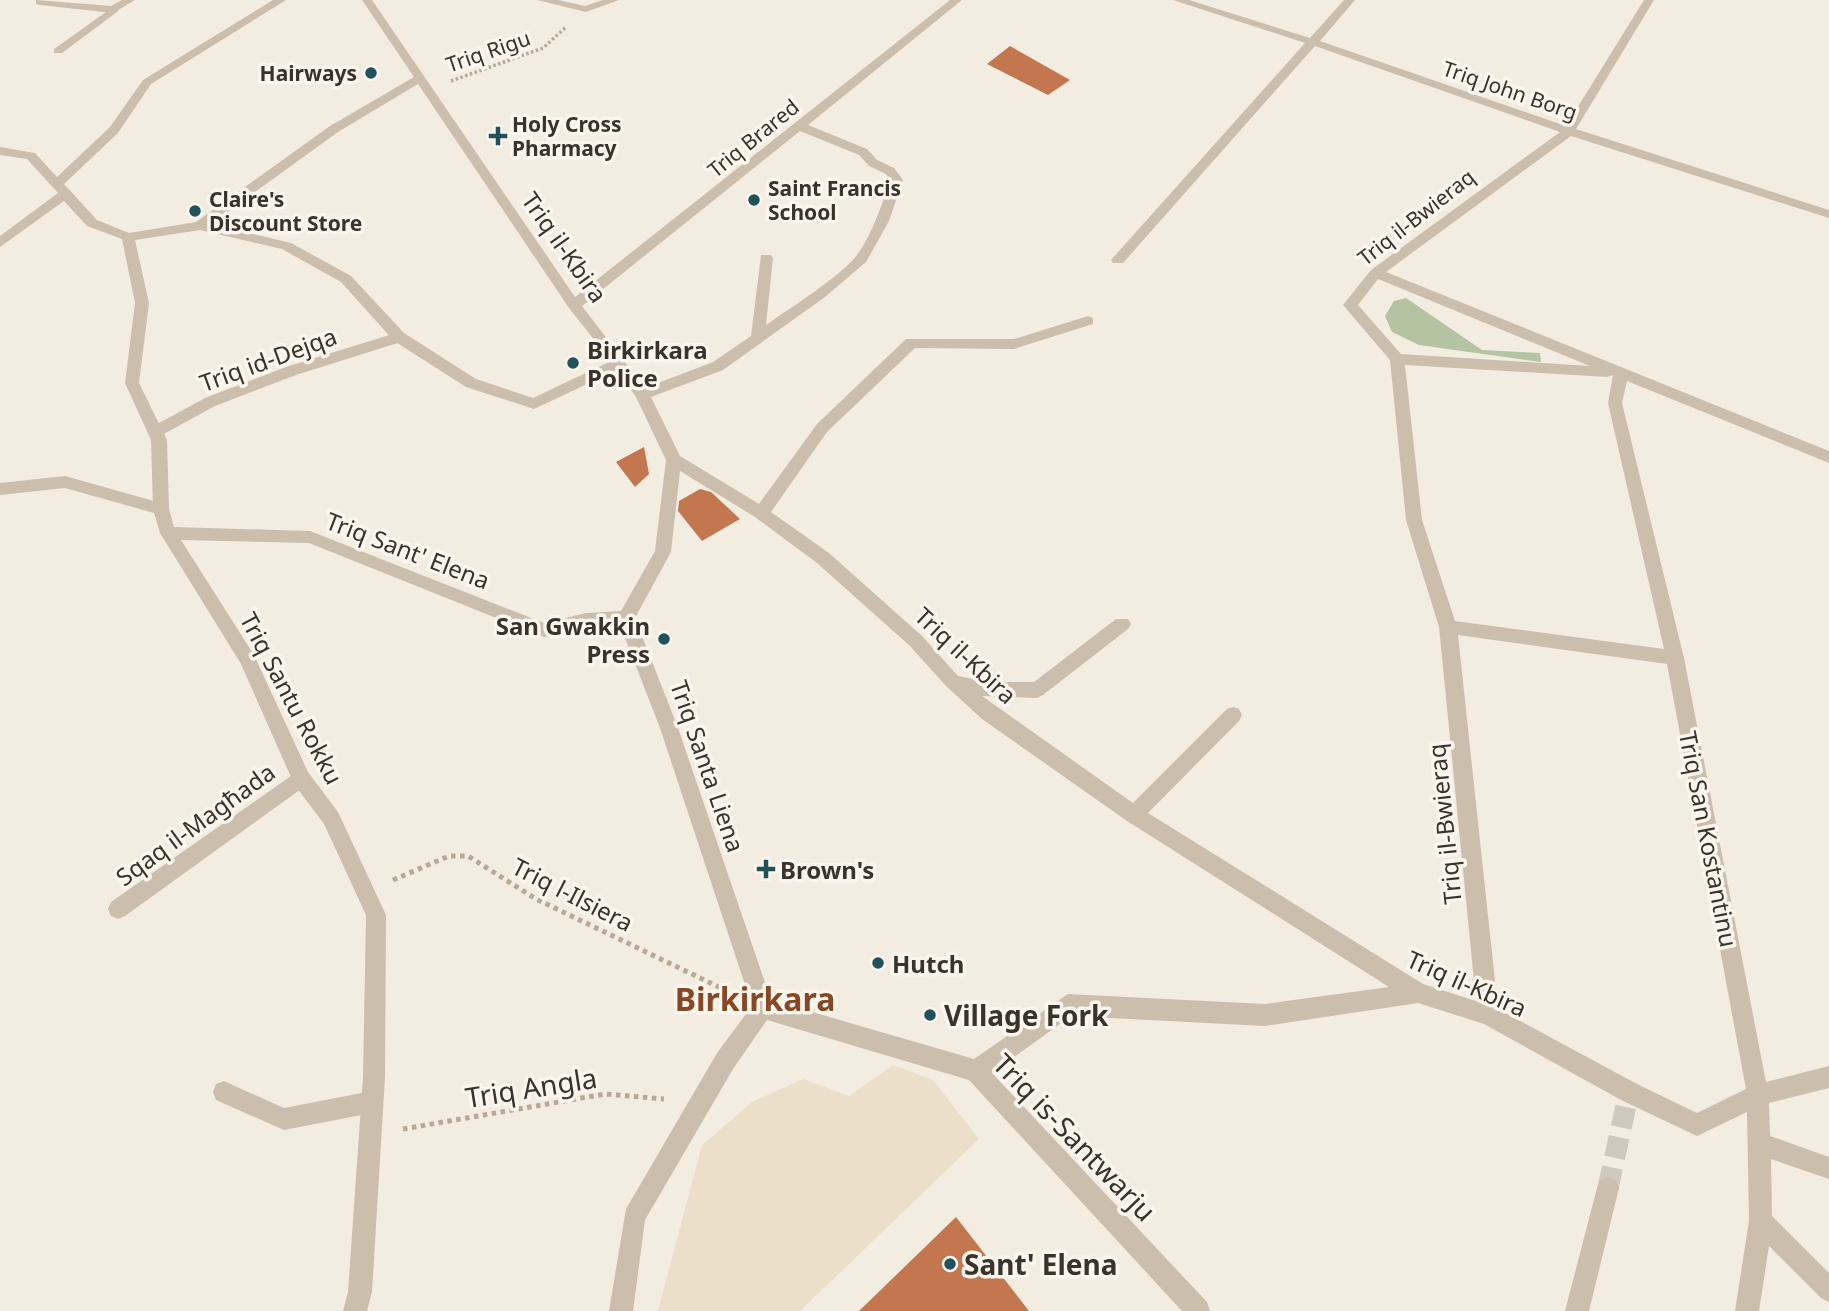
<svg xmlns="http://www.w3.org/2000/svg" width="1829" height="1311" viewBox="0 0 1829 1311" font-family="'Noto Sans',sans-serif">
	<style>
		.green { fill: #b4c3a1 }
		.plaza { fill: #ebdfc9 }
		.building { fill: #c4774f }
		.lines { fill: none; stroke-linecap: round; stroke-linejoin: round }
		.minor-tunnel { stroke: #cec8bd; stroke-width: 21; stroke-dasharray: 21 10; stroke-linecap: butt }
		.path-far1 { stroke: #b8a897; stroke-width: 3.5; stroke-dasharray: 2.5 2.5; stroke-linecap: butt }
		.path { stroke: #b8a897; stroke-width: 5; stroke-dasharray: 4.5 4.5; stroke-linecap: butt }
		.service { fill: #ccbead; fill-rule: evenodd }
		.pedestrian { fill: #ccbead; fill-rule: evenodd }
		.minor { fill: #ccbead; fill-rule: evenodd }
		.poi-dot { fill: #21525c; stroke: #faf6ee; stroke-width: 2.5 }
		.labels { text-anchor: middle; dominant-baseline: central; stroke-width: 7; stroke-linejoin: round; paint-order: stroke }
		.far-street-label { font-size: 21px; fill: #3a322b; stroke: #faf6ee }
		.far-poi-label { font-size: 21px; font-weight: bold; fill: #3a322b; stroke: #faf6ee; text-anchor: start }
		.street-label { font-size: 24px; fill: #3a322b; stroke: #faf6ee }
		.poi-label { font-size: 24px; font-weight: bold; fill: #3a322b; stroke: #faf6ee; text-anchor: start }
		.near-poi-label { font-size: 28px; font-weight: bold; fill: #3a322b; stroke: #faf6ee; text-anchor: start }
		.near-street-label { font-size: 28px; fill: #3a322b; stroke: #faf6ee }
		.district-label { font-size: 32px; font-weight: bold; fill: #884725; stroke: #faf6ee }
	</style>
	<rect width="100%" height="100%" fill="#f3ede1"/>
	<!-- green -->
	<path class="green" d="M1406,298l76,52 58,3 1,9 -122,-17 -27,-13 -7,-16 9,-15z"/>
	<!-- plaza -->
	<path class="plaza" d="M893,1065l40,15 46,59 -179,172h-142l44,-166 50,-43 51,-23 46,17z"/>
	<!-- building -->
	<path class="building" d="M1010,46l60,34 -22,15 -61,-31z
		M644,447l5,27 -14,13 -19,-25z
		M700,489l11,3 29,27 -38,22 -24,-30 1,-10z
		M956,1217l73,94h-170z"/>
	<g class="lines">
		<!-- minor-tunnel -->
		<path class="minor-tunnel" d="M1608,1188l21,-96"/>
		<!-- path-far1 -->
		<path class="path-far1" d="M451,81l92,-33 22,-20"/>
		<!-- path -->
		<path class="path" d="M393,880l56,-24h19l68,43 185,89
			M403,1129l202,-35 59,5"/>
		<!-- service -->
		<path class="service" d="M113,7l6,3 -2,2 -55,41h-8v-4z
			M399,332l5,1v8l-108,34 -81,31 -55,30 -5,2 -8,-6 3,-4 55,-30 81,-31z
			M65,476l96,27 8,6 -8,6 -96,-27 -65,7v-12z
			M301,769l7,3 2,6 -2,6 -183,132 -7,3 -7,-3 -3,-7 3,-7z
			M224,1081l60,27 88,-17 8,3 3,8 -3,8 -8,3 -88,17 -68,-30 -3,-8 3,-8z"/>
		<!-- pedestrian -->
		<path class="pedestrian" d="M1608,1177l8,3 3,8 -30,123h-24l32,-123 3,-8z"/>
		<!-- minor -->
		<path class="minor" d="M36,0l75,6 11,-6h13l-22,13 -73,-8 -4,-1z
			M273,0h13l-135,84 -33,49 -54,51 33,36 32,13 67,-11 134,-96 84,-49 -52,-77h10l203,297 375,-297h12l-154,125 59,24 10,11 17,8 9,12 -14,41 -23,41 -41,35 -102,73 -72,27 29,59 79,48 58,-80 89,-85h108l74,-23 5,2v6l-79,25 -99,-1 -88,84 -56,80 58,41 93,83 36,40 30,6h46l82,-63h12l3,5 -3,5 -85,66 -6,3 -55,-2 151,107 94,-94 6,-2 6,2 3,6 -3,6 -91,92 275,171 53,17 -37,-374 -33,-107 -16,-160 -47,-55 28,-35 189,-138 -245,-86 -192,217h-10l-2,-3 194,-217 -132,-43h16l121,38 34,-38h11l-35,41 246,85 78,-126h10l-78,129 253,81v8l-258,-82 -185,136 443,179v12l-202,-82 -5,22 62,255 82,424 63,-16v22l-60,15 1,33 59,21v22l-58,-20 1,57 57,57v29l-8,-4 -52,-52 -10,65h-24l14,-90 -2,-109 -50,24 -76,-36 -137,-76 -66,-21 -153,23 -194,-10 -79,57 215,229 3,9h-28l-213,-231 -202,-60 -34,49 -88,151 -12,91h-24l17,-102 91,-156 35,-47 -92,-278 -40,-103 -34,2 -42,10 -235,-94 -128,-3 73,115 54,117 30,40 48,103 -1,162 -13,215 -5,19h-24l5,-19 15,-215 3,-162 -42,-91 -30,-40 -53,-120 -81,-131 -7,-24 -2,-69 -26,-57 10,-80 -13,-64 -35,-13 -23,-25 -64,46v-11l58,-43 -31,-34 -27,-4v-8l35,6 22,24 53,-50 33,-47zM418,84l151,224 42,53 -78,37 -57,-19 -72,-46 -53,-57 -60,-33 -80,-19 127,-92zM800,131l59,24 10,11 17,8 5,6c-10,25 -18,53 -34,75 -17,22 -67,53 -91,70l7,-67 -2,-3h-10l-10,81 -38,26 -68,26 -63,-82zM200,230l82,19 59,33 53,59 72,46 68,22 83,-39 19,27 30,63 -11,91 -34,60 -35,2 -42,10 -234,-92 -136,-4 -5,-18 -2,-69 -28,-57 10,-80 -14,-63zM1378,279l212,87 -189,-12 -43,-49zM1405,365l202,12 6,-2 -5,28 56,246 -209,-28 -33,-101zM680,471l75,46 62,46 93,83 36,40 36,33 145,102 262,166 -124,17 -197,-10 -94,65 -203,-59 -93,-272 -43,-110 36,-66zM1458,635l209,29 79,425 -49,24 -60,-29 -139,-75z
			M537,0h21l27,6 18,-6h16l-33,12z"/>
	</g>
	<!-- markers -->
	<g class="poi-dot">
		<circle cx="371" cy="73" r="7"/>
		<path d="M494.5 125.5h7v7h7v7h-7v7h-7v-7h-7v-7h7z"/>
		<circle cx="754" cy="200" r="7"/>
		<circle cx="195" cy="211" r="7"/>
		<circle cx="573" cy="363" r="7"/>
		<circle cx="664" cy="639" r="7"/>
		<path d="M762.5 858.5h7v7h7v7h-7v7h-7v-7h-7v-7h7z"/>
		<circle cx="878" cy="963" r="7"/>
		<circle cx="930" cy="1015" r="7"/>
		<circle cx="950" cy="1264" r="7"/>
	</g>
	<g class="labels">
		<!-- far-street labels -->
		<g class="far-street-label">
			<text transform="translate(488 51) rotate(-19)">Triq Rigu</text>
			<text transform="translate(1510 90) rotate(19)">Triq John Borg</text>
			<text transform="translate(753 138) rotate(-39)">Triq Brared</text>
			<text transform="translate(1416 217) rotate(-38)">Triq il-Bwieraq</text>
		</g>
		<!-- far-poi labels -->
		<g class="far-poi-label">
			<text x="357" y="73" text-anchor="end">Hairways</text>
			<text x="512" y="124">Holy Cross<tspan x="512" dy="24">Pharmacy</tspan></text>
			<text x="768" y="188">Saint Francis<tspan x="768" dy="24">School</tspan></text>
			<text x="209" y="199">Claire's<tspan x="209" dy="24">Discount Store</tspan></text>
		</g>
		<!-- street labels -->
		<g class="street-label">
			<text transform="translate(565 247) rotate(55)">Triq il-Kbira</text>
			<text transform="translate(268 359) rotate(-20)">Triq id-Dejqa</text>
			<text transform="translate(408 550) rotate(21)">Triq Sant' Elena</text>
			<text transform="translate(966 655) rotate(43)">Triq il-Kbira</text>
			<text transform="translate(292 698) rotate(62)">Triq Santu Rokku</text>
			<text transform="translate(708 766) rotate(71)">Triq Santa Liena</text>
			<text transform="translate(195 824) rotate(-36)">Sqaq il-Magħada</text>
			<text transform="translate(1444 824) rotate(-96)">Triq il-Bwieraq</text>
			<text transform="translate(1709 839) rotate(79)">Triq San Kostantinu</text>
			<text transform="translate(573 894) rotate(27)">Triq l-Ilsiera</text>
			<text transform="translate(1467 983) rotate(24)">Triq il-Kbira</text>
		</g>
		<!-- poi labels -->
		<g class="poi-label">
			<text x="587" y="349">Birkirkara<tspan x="587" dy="28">Police</tspan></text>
			<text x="650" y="625" text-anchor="end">San Gwakkin<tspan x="650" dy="28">Press</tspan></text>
			<text x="780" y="869">Brown's</text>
			<text x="892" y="963">Hutch</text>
		</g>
		<!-- near-poi labels -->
		<g class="near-poi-label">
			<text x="944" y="1015">Village Fork</text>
			<text x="964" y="1264">Sant' Elena</text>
		</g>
		<!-- near-street labels -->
		<g class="near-street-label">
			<text transform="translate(531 1087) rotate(-9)">Triq Angla</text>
			<text transform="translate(1075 1137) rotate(46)">Triq is-Santwarju</text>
		</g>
		<!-- district labels -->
		<g class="district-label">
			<text x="755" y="998">Birkirkara</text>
		</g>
	</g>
</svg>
